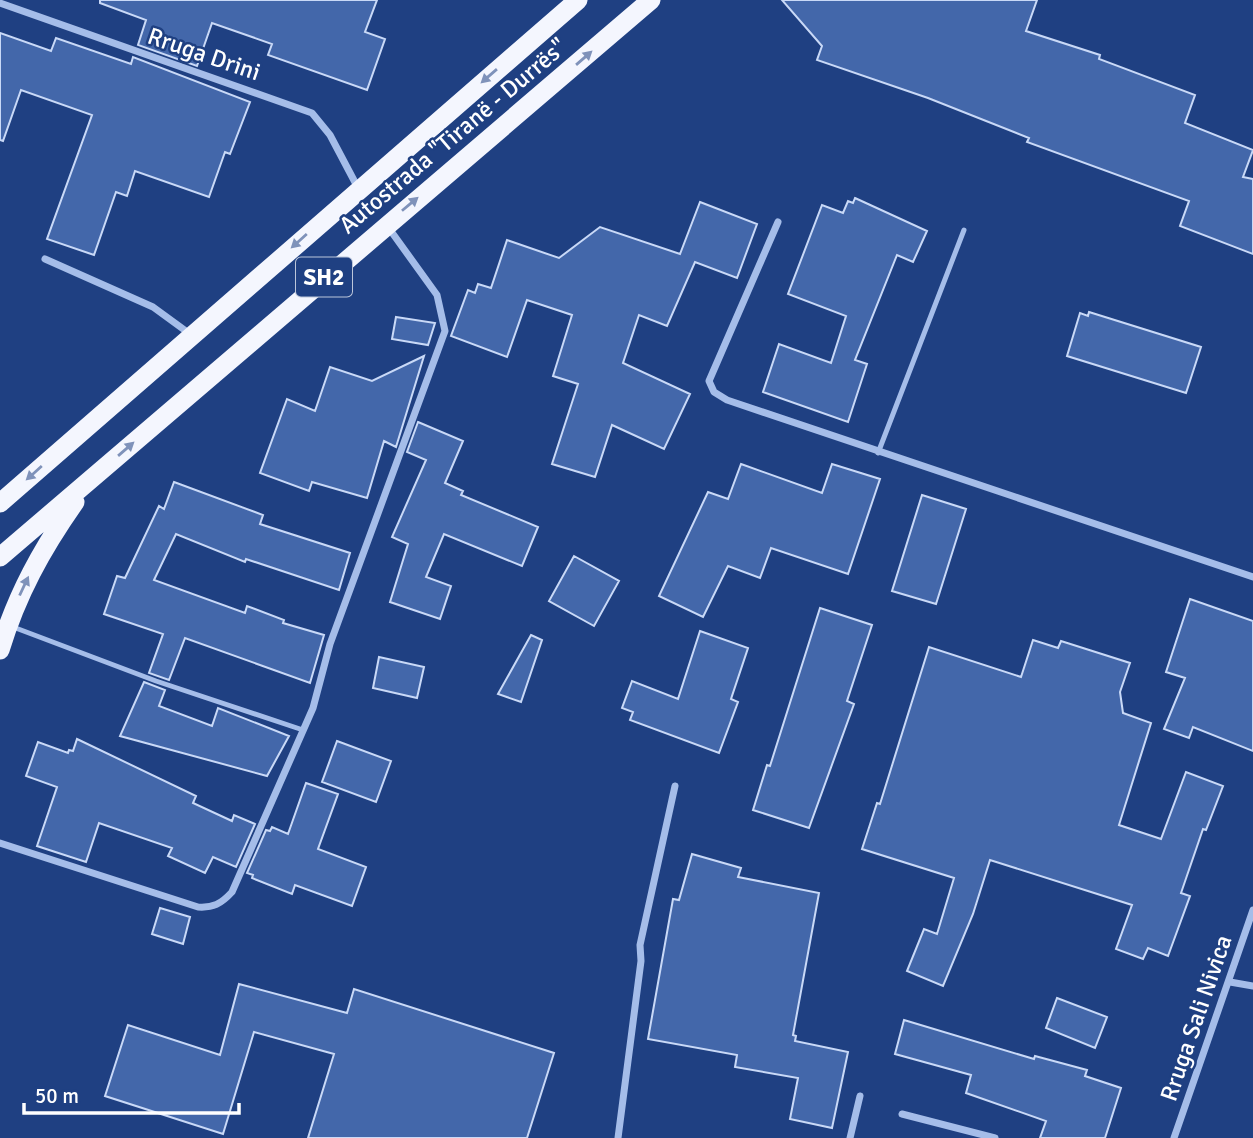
<svg xmlns="http://www.w3.org/2000/svg" width="1253" height="1138" viewBox="0 0 1253 1138" font-family="Signika,sans-serif">
	<style>
		.building { fill: #4367aa; stroke: #c9d9f7; stroke-width: 2 }
		.lines { fill: none; stroke-linecap: round; stroke-linejoin: round }
		.service { stroke: #a5bde9; stroke-width: 5 }
		.minor { stroke: #a5bde9; stroke-width: 7 }
		.trunk { stroke: #f4f6fe; stroke-width: 19 }
		.oneway { fill: #7f92ba }
		.labels { text-anchor: middle; dominant-baseline: central; stroke-width: 5; stroke-linejoin: round; paint-order: stroke }
		.shield { fill: #1f4082; stroke: #bcc6da; stroke-width: 2 }
		.shield-label { font-size: 23px; font-weight: bold; fill: #fff }
		.street-label { font-size: 24px; fill: #fff; stroke: #1f4082 }
	</style>
	<rect width="100%" height="100%" fill="#1f4082"/>
	<!-- building -->
	<path class="building" d="M100,0h277l-12,32 20,7 -18,51 -99,-35 4,-11 -60,-21 -15,43 -59,-21 8,-25 -46,-17z
		M782,0h255l-11,31 74,24 -1,4 96,36 -10,28 68,27 -10,27 10,2v75l-73,-28 9,-25 -162,-59 2,-4 -101,-40 -111,-38 5,-14z
		M0,33l51,18 5,-13 75,26 2,-7 117,45 -20,52 -5,-2 -16,45 -74,-26 -8,25 -11,-4 -22,63 -47,-16 45,-124 -71,-25 -18,51 -3,-1z
		M855,198l72,33 -14,31 -16,-7 -42,105 12,4 -19,58 -85,-30 16,-48 52,19 15,-47 -58,-22 34,-89 21,8 5,-12 5,2z
		M700,202l57,22 -20,54 -42,-16 -28,64 -28,-11 -16,48 67,31 -26,55 -52,-24 -17,52 -43,-13 26,-80 -25,-8 19,-61 -45,-15 -20,57 -56,-21 17,-46 7,3 3,-9 13,4 16,-48 52,18 41,-31 80,27z
		M1089,312l112,35 -15,46 -119,-37 13,-43 8,3z
		M396,317l39,6 -7,22 -36,-6z
		M424,356l-28,91 -12,-6 -17,57 -55,-16 -3,9 -49,-18 27,-74 28,12 15,-44 42,14z
		M418,422l45,19 -18,42 18,8 -2,4 77,32 -16,39 -78,-32 -18,43 25,9 -11,33 -50,-17 18,-58 -16,-7 34,-77 -19,-8z
		M741,464l81,29 10,-29 48,15 -32,95 -77,-26 -11,30 -32,-12 -25,51 -44,-21 49,-104 20,7z
		M174,482l89,33 -3,9 90,29 -11,37 -93,-31 -1,3 -69,-28 -22,46 91,33 2,-7 37,14 -1,3 41,12 -14,48 -125,-45 -16,42 -20,-7 14,-39 -59,-20 13,-38 8,2 34,-72 5,3z
		M922,495l44,14 -30,95 -44,-13z
		M574,556l45,25 -25,45 -45,-25z
		M1190,599l63,22v130l-60,-24 -4,11 -25,-9 21,-51 -19,-6z
		M820,608l52,17 -25,76 7,3 -45,124 -56,-18 14,-45 3,1z
		M700,631l48,17 -17,51 7,3 -19,51 -89,-33 3,-8 -11,-4 10,-27 46,18z
		M531,635l11,5 -21,62 -23,-8z
		M1033,640l25,8 3,-7 69,22 -10,29 3,21 28,10 -32,102 42,14 25,-67 37,14 -17,44 -3,-1 -22,64 9,3 -22,60 -20,-8 -5,11 -27,-10 16,-44 -142,-45 -17,54 -30,72 -36,-15 17,-42 13,5 17,-56 -92,-29 15,-46 3,1 49,-157 92,30z
		M379,657l45,10 -7,31 -44,-10z
		M144,682l21,8 -6,16 53,20 6,-18 71,28 -22,40 -147,-40z
		M77,739l119,57 -3,7 39,18 2,-6 21,9 -19,43 -23,-10 -8,16 -37,-17 4,-8 -73,-25 -13,39 -49,-16 20,-59 -31,-11 12,-34 30,11 1,-3 4,1z
		M337,741l54,20 -15,41 -54,-20z
		M306,783l32,11 -20,55 48,18 -14,39 -57,-21 -3,9 -40,-16 1,-3 -6,-2 19,-43 4,1 2,-4 16,7z
		M692,854l49,14 -3,9 81,16 -26,142 3,1 -1,5 53,11 -16,76 -42,-9 8,-41 -63,-11 2,-12 -89,-16 25,-140 6,1z
		M160,908l30,9 -7,27 -31,-10z
		M239,984l108,29 7,-24 200,64 -27,85h-219l26,-84 -80,-22 -31,102 -118,-38 23,-71 92,30z
		M1057,998l50,19 -12,31 -49,-20z
		M904,1020l130,39 1,-3 52,14 -2,6 36,12 -16,50h-65l6,-17 -80,-28 5,-18 -76,-21z"/>
	<g class="lines">
		<!-- service -->
		<path class="service" d="M878,453l86,-223
			M13,627l143,54 147,49"/>
		<!-- minor -->
		<path class="minor" d="M0,3l312,110 18,22 28,53
			M778,222l-69,159 5,11 13,8 526,177
			M45,259l108,48 37,27
			M0,843l198,64c15,1 23,-3 34,-15l81,-184 17,-64 115,-313 -8,-36 -49,-68
			M1230,982l23,4
			M902,1114l93,24
			M618,1138l23,-177 -1,-16 35,-159
			M850,1138l10,-42
			M1174,1138l79,-228"/>
		<!-- trunk -->
		<path class="trunk" d="M0,503l578,-503
			M0,557l651,-557
			M0,650c17,-56 42,-101 75,-148"/>
	</g>
	<!-- one-way arrows -->
	<defs><path id="oneway-solid" d="M-6-.8H1V-3.2L6.5 0L1 3.2V.8H-6Z" transform="scale(1.75)"/></defs>
	<g class="oneway">
		<use href="#oneway-solid" transform="translate(584 58) rotate(-41)"/>
		<use href="#oneway-solid" transform="translate(489 76) rotate(139)"/>
		<use href="#oneway-solid" transform="translate(410 204) rotate(-40)"/>
		<use href="#oneway-solid" transform="translate(299 241) rotate(138)"/>
		<use href="#oneway-solid" transform="translate(126 449) rotate(-41)"/>
		<use href="#oneway-solid" transform="translate(34 473) rotate(138)"/>
		<use href="#oneway-solid" transform="translate(24 586) rotate(-65)"/>
	</g>
	<g class="labels">
		<!-- shield labels -->
		<rect class="shield" x="296" y="257.5" width="56" height="39" rx="5"/>
		<g class="shield-label">
			<text x="324" y="277">SH2</text>
		</g>
		<!-- street labels -->
		<g class="street-label">
			<text transform="translate(204 54) rotate(19)">Rruga Drini</text>
			<text transform="translate(453 136) rotate(-40)">Autostrada "Tiranë - Durrës"</text>
			<text transform="translate(1196 1018) rotate(-71)">Rruga Sali Nivica</text>
		</g>
	</g>
	<!-- scale -->
	<path d="M24 1103v10h215v-10" fill="none" stroke="#ffffff" stroke-width="3.5"/>
	<text x="35" y="1103" font-size="21" fill="#ffffff" stroke="#1f4082" stroke-width="5" paint-order="stroke">50 m</text>
</svg>
